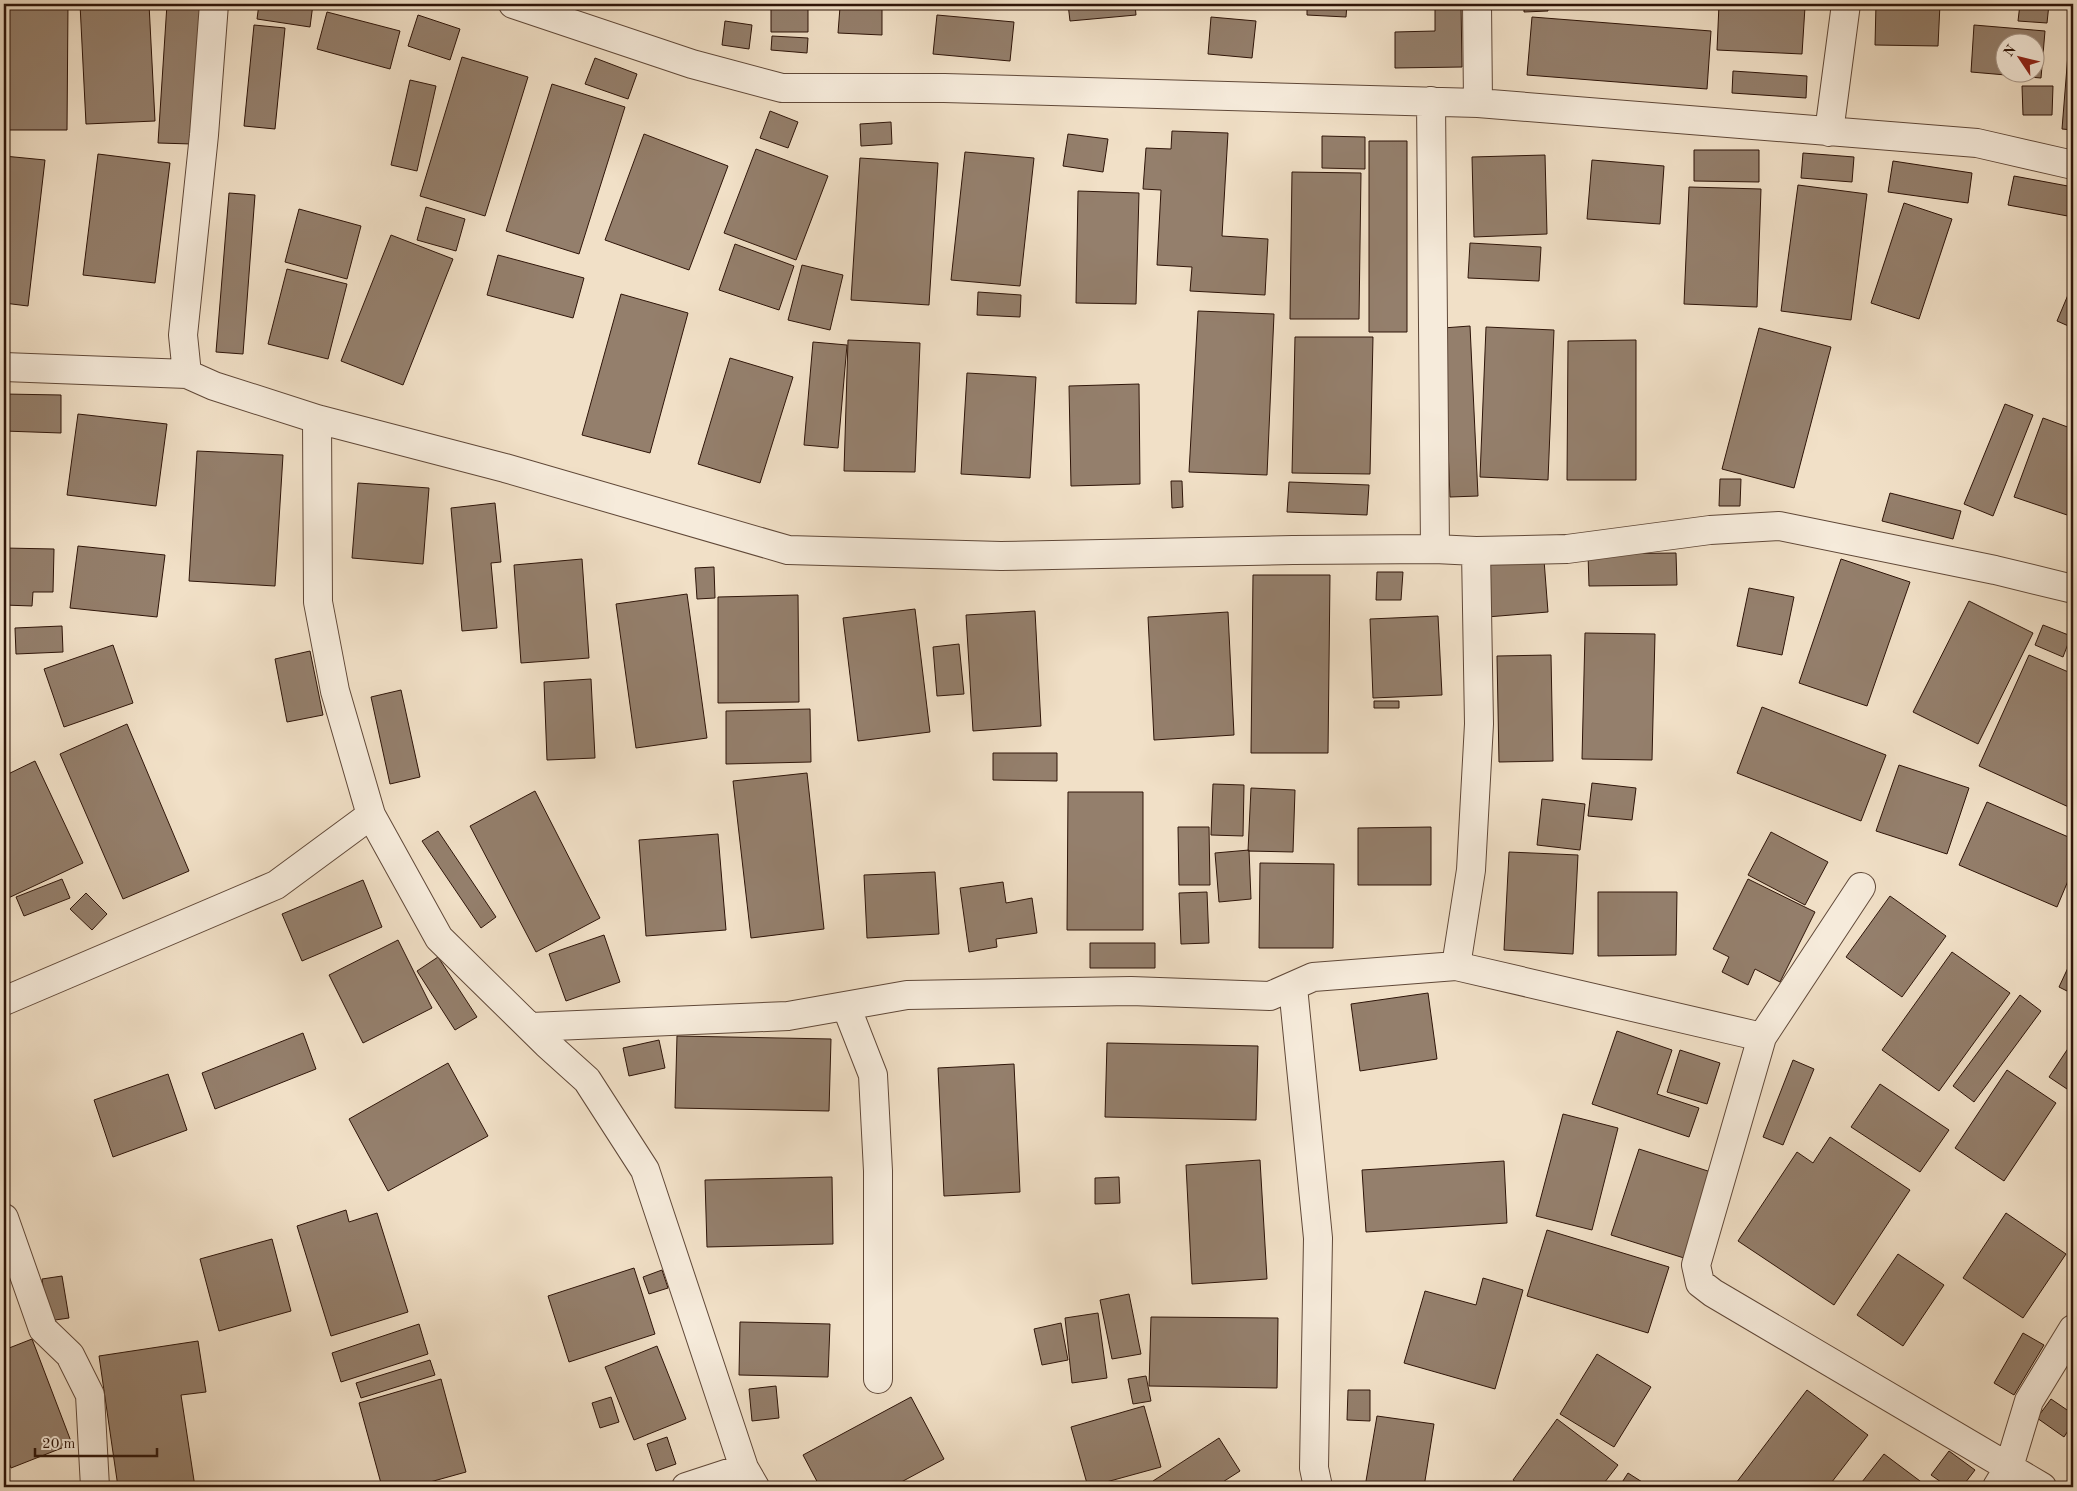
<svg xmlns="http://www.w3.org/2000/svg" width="2077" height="1491" viewBox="0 0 2077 1491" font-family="'Old Standard TT',serif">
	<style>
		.building { fill: #947f6c; stroke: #2f1509; fill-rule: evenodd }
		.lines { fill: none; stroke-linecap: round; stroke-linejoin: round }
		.minor-casing { stroke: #604838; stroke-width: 30 }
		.minor { stroke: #f6ebdb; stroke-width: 28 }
	</style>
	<rect width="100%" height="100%" fill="#f1e0c7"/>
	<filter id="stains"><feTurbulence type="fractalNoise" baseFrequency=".004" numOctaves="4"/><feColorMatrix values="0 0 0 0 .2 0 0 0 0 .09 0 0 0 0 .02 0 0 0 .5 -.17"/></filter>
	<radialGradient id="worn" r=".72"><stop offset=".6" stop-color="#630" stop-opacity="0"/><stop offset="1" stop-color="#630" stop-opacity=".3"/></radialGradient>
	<!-- building -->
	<path class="building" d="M4,4h64l-1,126h-63z
		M80,4h69l6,117 -69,3z
		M167,4h35l-10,140 -34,-1z
		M259,4h54l-3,23 -53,-8z
		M771,4h37v28h-37z
		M1068,4h67l1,11 -66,6z
		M1307,4h40l-1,13 -39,-2z
		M1435,4h26l1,63 -67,1v-36l40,-1z
		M1524,4h23l1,7 -24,1z
		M1719,4h49v2l37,1 -3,47 -85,-4z
		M1876,4h64l-2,42 -63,-1z
		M2020,4h29l-2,19 -29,-2z
		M2072,4h1v126l-11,-1z
		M840,7l42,2v26l-44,-2z
		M327,12l73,19 -10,38 -73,-20z
		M418,15l42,14 -10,31 -42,-14z
		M937,15l77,7 -4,39 -77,-7z
		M1211,17l45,4 -4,37 -44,-4z
		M1532,17l179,14 -4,58 -180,-14z
		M725,21l27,4 -3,24 -27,-4z
		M254,25l31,3 -10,101 -31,-3z
		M1974,25l71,6 -4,47 -70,-6zM2004,42h30v30h-30z
		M772,36l36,2 -1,15 -36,-3z
		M462,57l66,20 -43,139 -65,-20z
		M595,58l42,16 -9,25 -43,-15z
		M1733,71l74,5 -1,22 -74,-5z
		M410,80l26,6 -19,85 -26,-6z
		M552,84l73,23 -46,147 -73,-23z
		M2022,86h31l-1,29h-29z
		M770,111l28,11 -10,26 -28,-10z
		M891,122l1,22 -31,2 -1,-22z
		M1172,131l56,2 -6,103 46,3 -3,56 -75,-4 2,-24 -35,-2 4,-75 -18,-1 3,-41 25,1z
		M644,134l84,32 -39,104 -84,-30z
		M1068,134l40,5 -5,33 -40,-6z
		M1322,136l43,1v32l-43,-1z
		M1369,141h38v191h-38z
		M756,149l72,27 -32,84 -72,-27z
		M1694,150h65v32l-65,-1z
		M965,152l69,6 -14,128 -69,-6z
		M1803,153l51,4 -2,25 -51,-4z
		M98,154l72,9 -15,120 -72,-8z
		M1545,155l2,79 -73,3 -2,-80z
		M4,156l41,4 -17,146 -24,-3z
		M860,158l78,5 -9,142 -78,-5z
		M1592,160l72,6 -4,58 -73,-5z
		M1893,161l79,12 -4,30 -80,-11z
		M1292,172l69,1 -2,146h-69z
		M2014,176l59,11v30l-65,-12z
		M1798,185l69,9 -16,126 -70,-9z
		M1689,187l72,2 -4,118 -73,-3z
		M1078,191l61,2 -3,111 -60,-1z
		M229,193l26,2 -12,159 -27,-2z
		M1904,203l48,16 -33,100 -48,-16z
		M426,207l39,12 -9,32 -39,-11z
		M299,209l62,17 -14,53 -62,-17z
		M391,235l62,24 -50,126 -62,-24z
		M1470,243l71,4 -2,34 -71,-3z
		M735,244l59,22 -15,44 -60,-20z
		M498,255l86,23 -11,40 -86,-23z
		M802,265l41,10 -13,55 -42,-10z
		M287,269l60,15 -19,75 -60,-15z
		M2073,283v45l-16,-7z
		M978,292l43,3 -1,22 -43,-2z
		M621,294l67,19 -38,140 -68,-18z
		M1198,311l76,3 -7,161 -78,-3z
		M1470,326l8,170 -28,1 -7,-169z
		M1486,327l68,3 -6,150 -68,-3z
		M1759,328l72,19 -37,141 -72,-19z
		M1295,337h78l-3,137 -78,-1z
		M848,340l72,3 -5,129 -71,-1z
		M1636,340v140h-69l1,-139z
		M813,342l34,3 -9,103 -34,-3z
		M730,358l63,19 -33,106 -62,-19z
		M967,373l69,4 -6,101 -69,-4z
		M1139,384l1,100 -69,2 -2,-100z
		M4,394l57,1v38l-57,-2z
		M2005,404l28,11 -40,101 -29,-12z
		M78,414l89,10 -11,82 -89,-11z
		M2043,418l30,11v88l-59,-20z
		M197,451l86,4 -8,131 -86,-5z
		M1720,479h21l-1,27h-21z
		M1171,481h11l1,26 -11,1z
		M1289,482l80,3 -2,30 -80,-3z
		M358,483l71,5 -6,76 -71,-6z
		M1890,493l71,18 -8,28 -71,-18z
		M495,503l6,59 -10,1 6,65 -35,3 -11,-123z
		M78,546l87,9 -8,62 -87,-9z
		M4,548l50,1 -1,43h-20l-1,14 -28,-1z
		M1676,553l1,32 -88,1 -1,-32z
		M582,559l7,99 -68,5 -7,-98z
		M1841,559l69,23 -43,124 -68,-23z
		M1544,560l4,52 -61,5 -4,-53z
		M714,567l1,31 -18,1 -2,-31z
		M1377,572h26l-2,28h-25z
		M1253,575h77l-2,178h-77z
		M1749,588l45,9 -12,58 -45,-9z
		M687,594l20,144 -71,10 -20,-144z
		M798,595l1,107 -81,1v-106z
		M1969,601l64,32 -55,111 -65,-32z
		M915,609l15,123 -72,9 -15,-123z
		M1035,611l6,115 -68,5 -7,-116z
		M1228,612l6,123 -80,5 -6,-123z
		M1438,616l4,79 -69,3 -3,-79z
		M2043,625l28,11 -8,21 -28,-12z
		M62,626l1,26 -47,2 -1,-26z
		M1585,633l70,1 -3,126 -70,-1z
		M959,644l5,50 -27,2 -4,-49z
		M113,645l20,58 -69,24 -20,-58z
		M310,651l13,64 -36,7 -12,-63z
		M1551,655l2,106 -54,1 -2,-106z
		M2029,655l44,19v135l-94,-43z
		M591,679l4,79 -48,2 -3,-78z
		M401,690l19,87 -30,7 -19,-87z
		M1374,701h25v7h-25z
		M1762,707l124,48 -25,66 -124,-48z
		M810,709l1,53 -85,2v-53z
		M127,724l62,147 -66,28 -63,-145z
		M993,753h64v28l-64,-1z
		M35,761l48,102 -79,37v-124z
		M1899,765l70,23 -22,66 -71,-23z
		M807,773l17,156 -73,9 -18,-157z
		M1592,783l44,5 -4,32 -44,-4z
		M1213,784l31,1 -1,51 -32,-1z
		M1251,788l44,2 -2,62 -45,-1z
		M535,791l65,127 -64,34 -66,-126z
		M1068,792h75v138h-76z
		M1542,799l43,5 -5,46 -43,-5z
		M1987,802l86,37v30l-16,38 -98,-42z
		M1178,827h31l1,58h-31z
		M1431,827v58h-73v-57z
		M438,831l58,86 -15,11 -59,-87z
		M1771,832l57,30 -23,43 -57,-30z
		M718,834l8,96 -80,6 -7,-96z
		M1249,850l2,49 -32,3 -4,-49z
		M1509,852l69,3 -5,99 -69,-4z
		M1260,863l74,1 -1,84h-74z
		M935,872l4,62 -72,4 -3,-63z
		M62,879l8,19 -46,18 -8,-19z
		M1748,879l67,33 -35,70 -25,-13 -7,16 -26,-13 7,-15 -16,-8z
		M363,880l19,47 -80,34 -20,-47z
		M1003,882l3,21 26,-5 5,35 -41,6 1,8 -28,5 -9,-64z
		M1207,892l2,51 -28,1 -2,-51z
		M1598,892h79l-1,63 -78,1z
		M86,893l21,21 -15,16 -22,-21z
		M1890,896l56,40 -44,61 -56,-40z
		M604,935l16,47 -54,19 -17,-47z
		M398,940l34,68 -69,35 -34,-68z
		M1090,943h65v25h-65z
		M1952,952l58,41 -71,98 -57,-41z
		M438,957l39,60 -22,13 -38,-59z
		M2073,957v37l-14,-7z
		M1428,993l9,66 -77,12 -9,-67z
		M2020,995l21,16 -67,91 -21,-16z
		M1617,1031l55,19 -15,44 42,14 -10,29 -97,-33z
		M303,1033l13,36 -101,40 -13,-36z
		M677,1036l154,3 -2,72 -154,-3z
		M659,1040l6,28 -36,8 -6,-28z
		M2073,1041v52l-24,-16z
		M1107,1043l151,3 -2,74 -151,-3z
		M1680,1050l40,13 -13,41 -40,-12z
		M1793,1060l21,9 -31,76 -20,-8z
		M448,1063l40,73 -100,55 -39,-72z
		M1014,1064l6,128 -76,4 -6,-128z
		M2007,1070l49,33 -52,78 -49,-33z
		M168,1074l19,56 -74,27 -19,-57z
		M1880,1084l69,46 -29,42 -69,-45z
		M1563,1114l55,14 -26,102 -56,-14z
		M1830,1137l80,53 -76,115 -96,-64 59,-89 16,11z
		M1639,1149l72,23 -27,86 -73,-23z
		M1260,1160l7,119 -75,5 -6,-119z
		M1504,1161l3,62 -141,9 -4,-62z
		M832,1177l1,67 -126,3 -2,-67z
		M1119,1177l1,26 -25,1v-26z
		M346,1210l3,12 28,-9 31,99 -77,24 -34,-110z
		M2006,1213l60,41 -43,64 -60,-40z
		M1547,1230l122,37 -21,66 -121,-37z
		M272,1239l19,72 -72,20 -19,-72z
		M1898,1254l46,31 -41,61 -46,-31z
		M634,1268l21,66 -86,28 -21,-66z
		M662,1270l6,18 -19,6 -6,-17z
		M62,1276l7,42 -21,3 -6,-42z
		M1483,1278l40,12 -28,99 -91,-26 21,-72 51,14z
		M1129,1294l12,60 -29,5 -12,-59z
		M1098,1313l9,65 -35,5 -7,-65z
		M1151,1317l127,1 -1,70 -128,-2z
		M740,1322l90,2 -2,53 -89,-2z
		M1061,1323l7,37 -26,5 -8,-36z
		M419,1324l9,30 -87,28 -9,-29z
		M2023,1333l21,12 -30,50 -20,-12z
		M32,1339l40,105 -61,24 -7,-18v-100z
		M198,1341l8,51 -25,3 14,92h-77l-19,-131z
		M657,1346l29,73 -52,21 -29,-73z
		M1597,1354l54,33 -37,60 -54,-33z
		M430,1360l5,15 -74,23 -5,-15z
		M1146,1376l5,25 -18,3 -5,-25z
		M441,1379l25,93 -54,15h-30l-23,-84z
		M776,1386l3,32 -27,3 -3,-32z
		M1348,1390h22v31l-23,-1z
		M1807,1390l61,45 -40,52h-95z
		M611,1397l8,25 -19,6 -8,-25z
		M911,1397l33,62 -52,28h-72l-17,-32z
		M2051,1399l22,15v9l-9,14 -27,-19z
		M1144,1406l17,61 -73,20 -17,-60z
		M1377,1416l57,8 -10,63h-59z
		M1557,1419l61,46 -17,22h-78l-10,-7z
		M667,1437l9,27 -20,7 -9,-27z
		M1219,1438l21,33 -25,16h-58l-4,-6z
		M1949,1451l26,19 -13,17h-14l-17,-12z
		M1884,1454l44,33h-70z
		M1628,1473l22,14h-31z"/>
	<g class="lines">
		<defs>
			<path id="minor" d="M513,4l179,60 90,24h162l534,15 499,40 96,22
				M1477,4l1,99
				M1431,101l4,448
				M1829,132l17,-128
				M4,367l183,7 27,12 103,33 188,49 283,82 213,6 292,-6 142,-1 41,2 91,-2 143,-19 69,-4 216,44 78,19
				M187,374l-4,-39 21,-200 10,-131
				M317,419l1,183 17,89 36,124 68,123 108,106 40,36 58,90 99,298 11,19
				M1861,887l-99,150 -66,228 4,18 13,10 329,194
				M1456,966l15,-96 8,-146 -3,-173
				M1293,987l25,251 -4,230 4,19
				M4,1001l272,-116 95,-70
				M846,1006l27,69 5,96v208
				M531,1027l257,-11 119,-21 224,-4 139,5 43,-19 143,-11 306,71
				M4,1218l39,111 27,26 20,40 5,92
				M686,1487l58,-19
				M1997,1487l12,-20 20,-66 44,-72"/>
		</defs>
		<!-- minor casing -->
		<use href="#minor" class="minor-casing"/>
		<!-- minor -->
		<use href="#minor" class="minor"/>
	</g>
	<!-- margin -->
	<rect width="2077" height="1491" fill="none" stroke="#f1e0c7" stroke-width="20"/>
	<rect x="5" y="5" width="2067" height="1481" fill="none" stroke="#2f1509" stroke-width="2.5"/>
	<rect x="10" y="10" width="2057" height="1471" fill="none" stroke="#2f1509"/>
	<!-- north arrow -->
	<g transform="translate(2020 58) rotate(305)"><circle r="24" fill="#f6ebdb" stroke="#a69587"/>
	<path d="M0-4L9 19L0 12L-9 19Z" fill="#8f2418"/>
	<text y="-8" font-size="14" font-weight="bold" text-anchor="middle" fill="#2f1509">N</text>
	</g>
	<!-- scale -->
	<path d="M35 1448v8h122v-8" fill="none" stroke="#2f1509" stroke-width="2.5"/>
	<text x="42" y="1448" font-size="15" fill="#2f1509" stroke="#f6ebdb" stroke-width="4" paint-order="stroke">20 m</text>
	<rect width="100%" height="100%" filter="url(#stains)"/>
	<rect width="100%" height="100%" fill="url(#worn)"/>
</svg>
